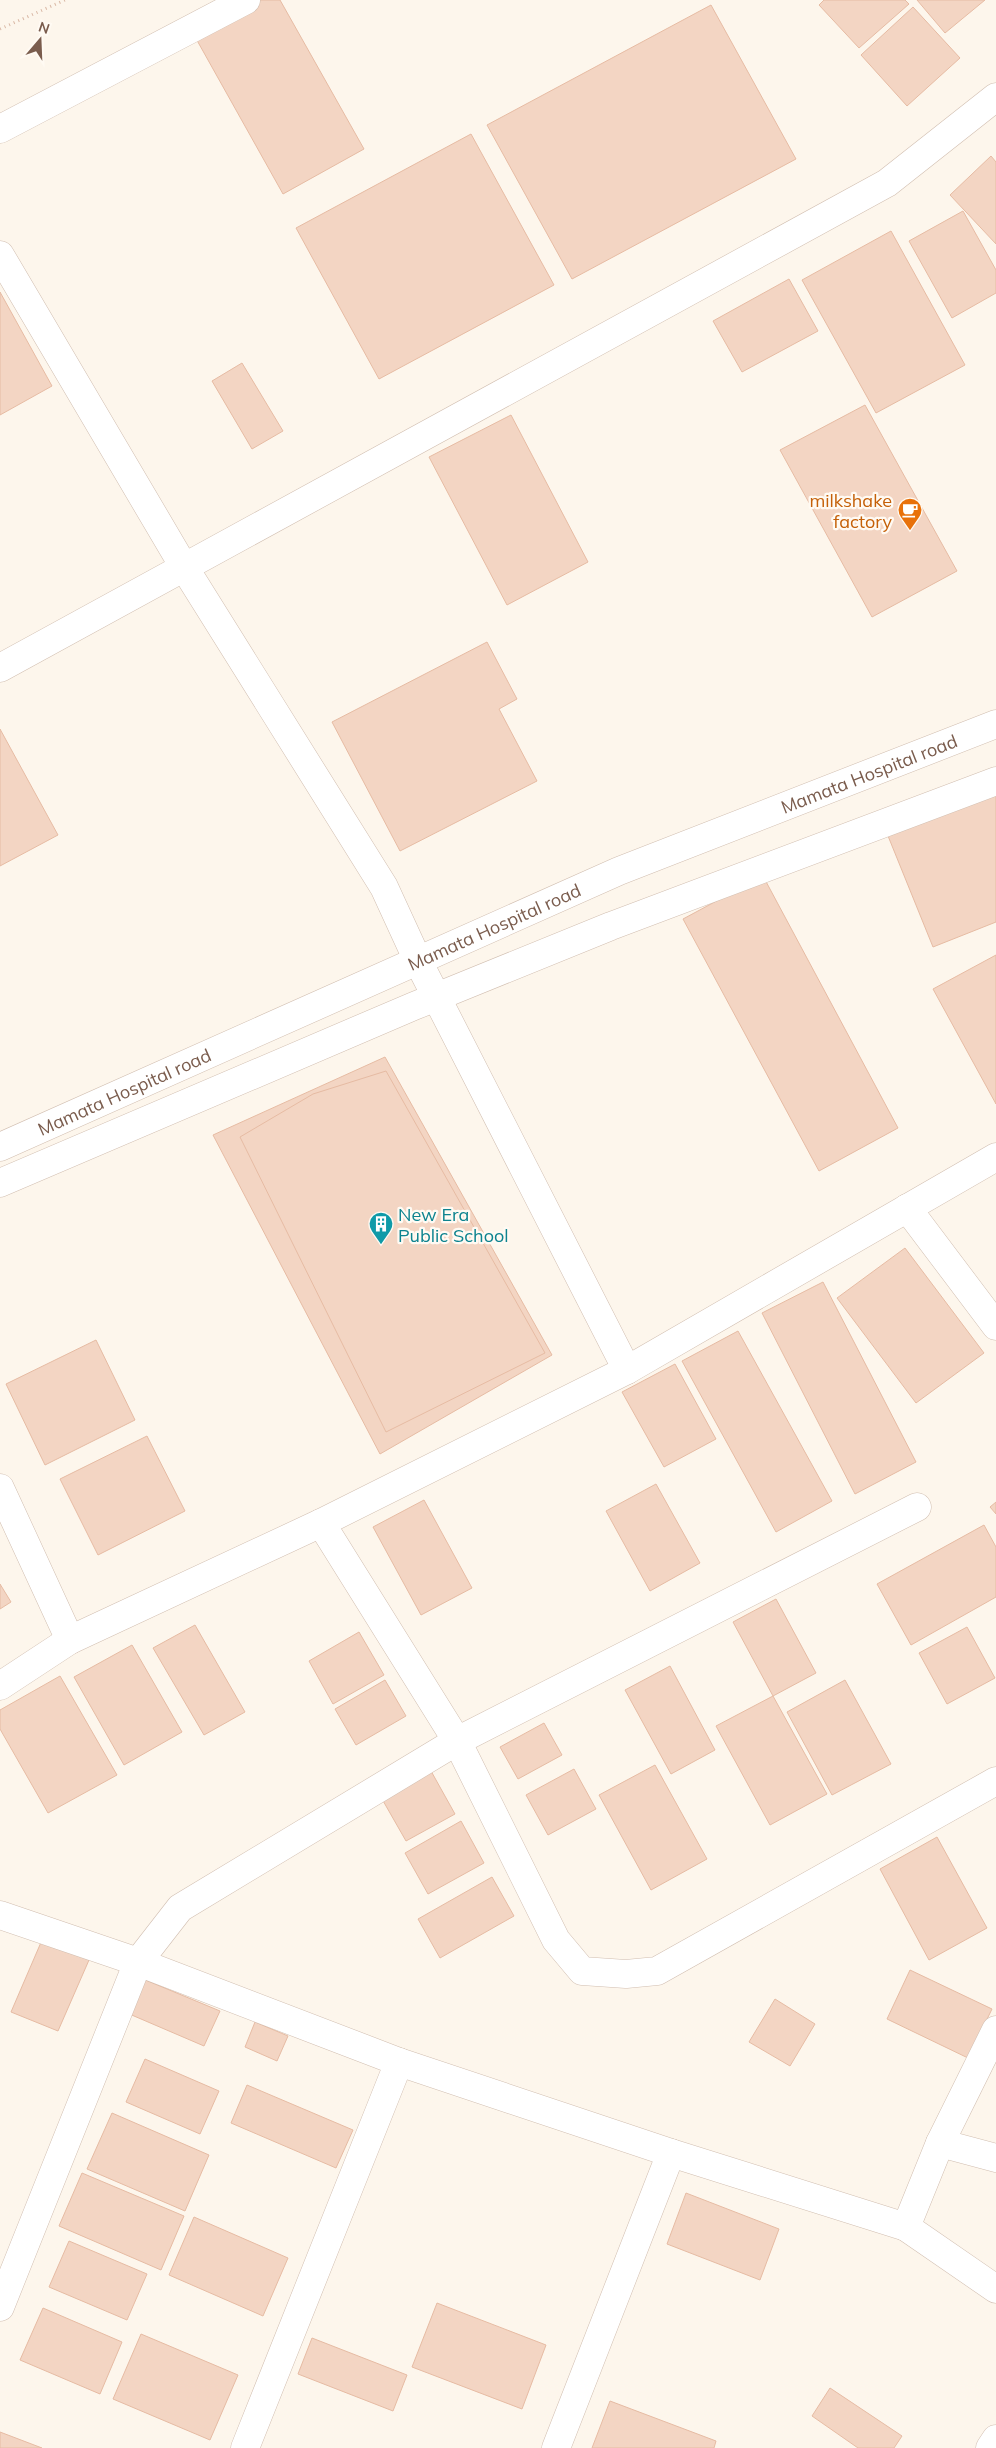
<svg xmlns="http://www.w3.org/2000/svg" width="996" height="2448" viewBox="0 0 996 2448" font-family="Mulish,sans-serif">
	<style>
		.building { fill: #f3d5c3; stroke: #e6bba3 }
		.lines { fill: none; stroke-linecap: round; stroke-linejoin: round }
		.minor-casing { stroke: #d1beb0; stroke-width: 29 }
		.path { stroke: #d9b8a5; stroke-width: 3; stroke-dasharray: 1 4; stroke-linecap: butt }
		.minor { stroke: #fff; stroke-width: 28 }
		.labels { text-anchor: middle; dominant-baseline: central; stroke-width: 4.5; stroke-linejoin: round; paint-order: stroke }
		.food-label { font-size: 18px; fill: #c56008; stroke: #fffaf3; text-anchor: end }
		.street-label { font-size: 18px; fill: #7a5c4d; stroke: #fffaf3 }
		.culture-label { font-size: 18px; fill: #0d838f; stroke: #fffaf3; text-anchor: start }
	</style>
	<rect width="100%" height="100%" fill="#fdf6ec"/>
	<!-- building -->
	<path class="building" d="M258,0h22l84,149 -81,45 -89,-159z
		M824,0h81l4,4 -50,44 -40,-43z
		M917,0h68l-40,33z
		M711,5l85,154 -224,120 -85,-154z
		M913,7l47,51 -53,48 -46,-51z
		M471,134l83,151 -175,94 -83,-151z
		M991,156l5,6v82l-46,-49z
		M963,211l33,59v23l-44,25 -43,-77z
		M891,231l74,134 -89,48 -74,-133z
		M789,279l29,52 -76,41 -29,-51z
		M0,292l52,94 -52,29z
		M242,363l41,68 -31,18 -40,-68z
		M865,405l92,166 -85,46 -92,-167z
		M511,415l77,147 -81,43 -78,-148z
		M487,642l30,57 -18,10 38,72 -137,70 -68,-129z
		M0,729l58,106 -58,31z
		M996,789v133l-63,25 -47,-116z
		M763,876l135,252 -79,43 -136,-252z
		M996,955v149l-63,-115z
		M385,1057l167,298 -172,99 -167,-319z
		M386,1071l159,282 -159,79 -146,-295 73,-43z
		M905,1248l79,105 -68,50 -79,-105z
		M823,1282l93,180 -61,32 -93,-181z
		M738,1331l94,170 -56,31 -94,-171z
		M96,1340l39,80 -90,45 -39,-81z
		M675,1364l41,75 -52,28 -42,-75z
		M147,1436l38,75 -87,44 -38,-76z
		M656,1484l44,79 -50,28 -44,-80z
		M424,1500l48,88 -51,27 -48,-88z
		M996,1502v12l-6,-7z
		M984,1525l12,22v50l-85,48 -34,-61z
		M0,1584l11,18 -11,7z
		M776,1599l40,74 -43,23 -40,-74z
		M195,1625l50,87 -41,23 -51,-87z
		M967,1627l28,51 -48,26 -28,-51z
		M359,1632l25,43 -51,29 -24,-43z
		M132,1645l50,87 -58,33 -50,-88z
		M670,1666l45,84 -44,24 -46,-84z
		M60,1676l57,99 -69,38 -48,-84v-19z
		M385,1680l21,36 -50,29 -21,-36z
		M845,1680l46,84 -59,31 -45,-83z
		M773,1696l54,98 -57,31 -54,-99z
		M544,1723l18,32 -44,24 -18,-32z
		M655,1765l52,94 -56,31 -52,-95z
		M574,1769l22,40 -48,26 -22,-40z
		M431,1771l24,43 -49,27 -24,-42z
		M461,1821l23,42 -56,31 -23,-41z
		M937,1837l50,91 -58,32 -49,-91z
		M492,1877l22,39 -74,42 -22,-39z
		M42,1940l47,20 -31,71 -47,-19z
		M910,1970l82,39 -24,49 -81,-39z
		M143,1979l77,32 -16,35 -77,-33z
		M775,1999l40,25 -25,42 -41,-24z
		M255,2022l33,14 -11,25 -32,-14z
		M145,2059l74,32 -19,43 -74,-32z
		M247,2085l106,45 -17,38 -105,-45z
		M112,2113l97,42 -24,56 -98,-42z
		M82,2173l102,43 -23,54 -102,-44z
		M686,2193l93,36 -19,51 -93,-36z
		M194,2217l94,41 -25,58 -94,-41z
		M69,2241l78,33 -20,46 -78,-33z
		M437,2303l109,42 -24,64 -110,-42z
		M43,2308l79,34 -22,52 -80,-34z
		M141,2334l97,41 -28,65 -97,-41z
		M312,2338l95,37 -14,36 -95,-37z
		M830,2388l72,48 -8,12h-36l-46,-32z
		M610,2401l106,40 -2,7h-122z
		M0,2432l42,16h-42z"/>
	<g class="lines">
		<defs>
			<g id="minor">
				<path d="M0,129l246,-129"/>
				<path d="M0,255l184,312 200,320 34,74 209,409"/>
				<path d="M0,668l887,-485 109,-86"/>
				<path id="s1" d="M0,1147l619,-276 377,-147"/>
				<path d="M0,1183l414,-177 197,-80 385,-145"/>
				<path d="M907,1208l89,118"/>
				<path d="M0,1488l70,152"/>
				<path d="M321,1523l136,218 99,199 26,31 44,3 31,-3 339,-190"/>
				<path d="M0,1686l70,-46 251,-117 306,-153 369,-213"/>
				<path d="M0,1915l138,47 261,100 272,91 235,74 34,-84 56,-113"/>
				<path d="M940,2143l56,15"/>
				<path d="M906,2227l90,62"/>
				<path d="M0,2307l138,-345 42,-54 277,-167 460,-234"/>
				<path d="M245,2448l154,-386"/>
				<path d="M556,2448l115,-295"/>
				<path d="M990,2448l6,-9"/>
			</g>
		</defs>
		<!-- minor casing -->
		<use href="#minor" class="minor-casing"/>
		<!-- path -->
		<path class="path" d="M0,29l65,-29"/>
		<!-- minor -->
		<use href="#minor" class="minor"/>
	</g>
	<!-- icons -->
	<defs>
		<symbol id="cafe-pin" viewBox="-11 -11 22 30"><path d="M0 17L-7.5 6A9.5 9.5 0 1 1 7.5 6Z" fill="#e8710a" stroke="#fffaf3"/><path d="M-5.5-4.5H6V0H3Q3 3.5 0 3.5H-2.5Q-5.5 3.5-5.5 0ZM3-3.2v2h1.7v-2ZM-6 4.5H4V6H-6Z" fill="#fff"/></symbol>
		<symbol id="building-pin" viewBox="-11 -11 22 30"><path d="M0 17L-7.5 6A9.5 9.5 0 1 1 7.5 6Z" fill="#0f9aa8" stroke="#fffaf3"/><path d="M-4-6H4V6H1V3H-1V6H-4ZM-2.5-4.3h1.7v1.8h-1.7ZM.8-4.3h1.7v1.8H.8ZM-2.5-1h1.7V.8h-1.7ZM.8-1h1.7V.8H.8Z" fill="#fff"/></symbol>
	</defs>
	<g fill-rule="evenodd">
		<use href="#cafe-pin" x="896" y="496" width="28" height="38"/>
		<use href="#building-pin" x="367" y="1210" width="28" height="38"/>
	</g>
	<g class="labels">
		<!-- food labels -->
		<g class="food-label">
			<text x="892" y="500">milkshake<tspan x="892" dy="21">factory</tspan></text>
		</g>
		<!-- street labels -->
		<g class="street-label">
			<text stroke="none"><textPath href="#s1" startOffset="946">Mamata Hospital road</textPath></text>
			<text stroke="none"><textPath href="#s1" startOffset="541">Mamata Hospital road</textPath></text>
			<text stroke="none"><textPath href="#s1" startOffset="136">Mamata Hospital road</textPath></text>
		</g>
		<!-- culture labels -->
		<g class="culture-label">
			<text x="398" y="1214">New Era<tspan x="398" dy="21">Public School</tspan></text>
		</g>
	</g>
	<!-- north arrow -->
	<g transform="translate(40 40) rotate(19)" stroke="#fffaf3" stroke-width="4" paint-order="stroke">
	<path d="M0-4L9 19L0 12L-9 19Z" fill="#7a5c4d"/>
	<text y="-8" font-size="14" font-weight="bold" text-anchor="middle" fill="#7a5c4d">N</text>
	</g>
</svg>
